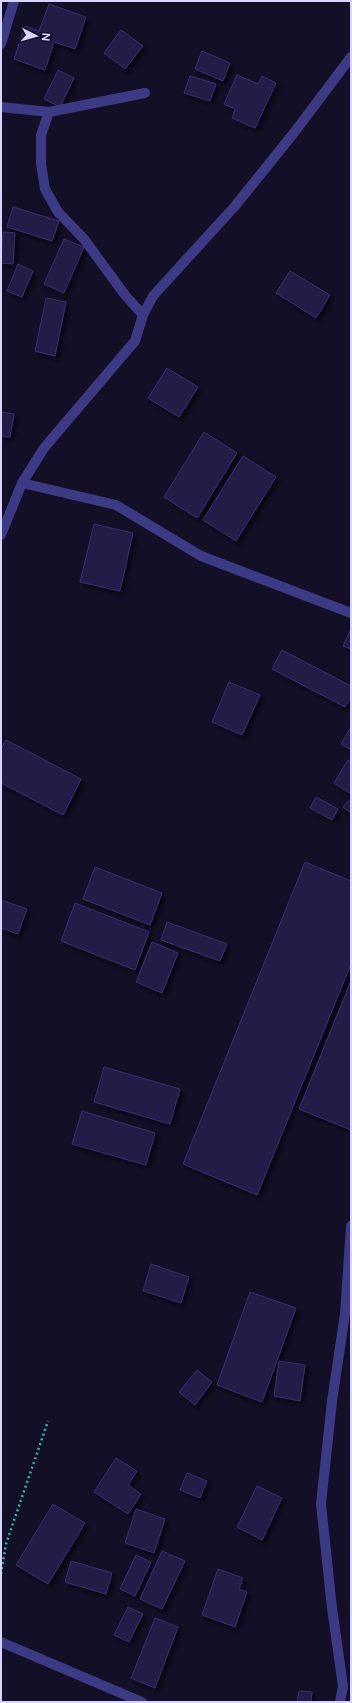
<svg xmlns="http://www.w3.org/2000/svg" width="352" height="1703" viewBox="0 0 352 1703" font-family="'Public Sans',sans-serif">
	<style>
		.building { fill: #241b47; stroke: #3b2d73; filter: url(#shadow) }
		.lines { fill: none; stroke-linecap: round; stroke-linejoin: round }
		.path { stroke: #2fb8b0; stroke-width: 2.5; stroke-dasharray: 2 3; stroke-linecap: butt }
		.minor { stroke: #3d3a85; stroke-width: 10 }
		.tertiary { stroke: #3d3a85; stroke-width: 10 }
	</style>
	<defs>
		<filter id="shadow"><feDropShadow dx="3.5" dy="3.5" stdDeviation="2" flood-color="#0009"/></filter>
	</defs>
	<rect width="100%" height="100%" fill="#130f26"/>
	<!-- building -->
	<path class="building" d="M49,4l37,13 -11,32 -21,-7 -9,28 -31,-11 11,-33 14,5z
		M121,30l22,16 -18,23 -21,-16z
		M202,51l28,12 -7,18 -28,-12z
		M58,70l16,8 -14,29 -16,-8z
		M237,75l21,9 4,-8 14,7 -21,45 -23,-10 3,-9 -11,-5z
		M190,76l26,8 -6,17 -26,-8z
		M13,207l46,14 -7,20 -45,-14z
		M3,232l12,1 -2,31 -12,-1z
		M64,239l20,8 -20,46 -20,-9z
		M18,264l15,7 -11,26 -15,-6z
		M290,271l40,24 -14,23 -40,-25z
		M46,298l20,4 -11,54 -20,-5z
		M167,368l31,19 -19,30 -31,-19z
		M1,412l13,2 -4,23 -9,-1z
		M204,432l33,21 -40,65 -33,-21z
		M243,456l33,21 -40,64 -33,-21z
		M94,524l39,9 -13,58 -40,-9z
		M351,629v20l-8,-3z
		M282,650l69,36v10l-6,11 -73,-38z
		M229,682l31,13 -18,40 -30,-13z
		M351,727v23l-10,-6z
		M6,740l75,39 -18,36 -62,-32v-34z
		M348,760l3,2v32l-17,-11z
		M316,797l22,12 -6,11 -22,-12z
		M348,801l3,2v10l-8,-6z
		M305,862l46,19v83l-94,231 -74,-31z
		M95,867l67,26 -12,32 -67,-26z
		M1,900l26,9 -9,25 -17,-6z
		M75,903l74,29 -14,38 -74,-29z
		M167,922l60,22 -7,17 -59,-21z
		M152,942l26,11 -16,40 -26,-11z
		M351,981v149l-52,-21z
		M104,1067l76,22 -10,35 -76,-22z
		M82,1111l73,22 -9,32 -74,-21z
		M151,1264l38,13 -8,26 -38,-12z
		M250,1292l46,16 -34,94 -45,-17z
		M279,1361l26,4 -5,36 -26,-5z
		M197,1370l15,12 -17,23 -16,-13z
		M116,1458l21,13 -9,14 13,9 -13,20 -34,-22z
		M187,1473l20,8 -7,17 -20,-8z
		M257,1486l25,12 -20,42 -25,-13z
		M53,1504l32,19 -37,61 -32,-19z
		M136,1509l29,10 -11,34 -29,-10z
		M162,1551l23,10 -23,48 -22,-10z
		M136,1555l15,7 -16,34 -15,-7z
		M71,1561l41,12 -6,21 -41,-12z
		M218,1569l25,9 -4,11 8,3 -12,35 -33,-12z
		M128,1607l15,7 -14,28 -15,-7z
		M155,1618l23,9 -23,61 -24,-10z
		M299,1691l13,1 -1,10h-14z"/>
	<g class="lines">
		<!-- path -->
		<path class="path" d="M1,1574l5,-30 42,-123"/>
		<!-- minor -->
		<path class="minor" d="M1,44l13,-43
			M1,107l48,5 96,-19
			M49,112l-8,23v29l4,25 13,23 26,27 41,56 18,20
			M22,483l94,22 85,51 150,57
			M1,535l21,-52 22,-35 91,-107 8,-26 10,-19 82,-90 58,-72 58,-77
			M340,1702l3,-16 -11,-78 -11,-104 11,-103 13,-87 6,-88"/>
		<!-- tertiary -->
		<path class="tertiary" d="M1,1642l141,60"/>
	</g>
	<!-- border -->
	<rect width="352" height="1703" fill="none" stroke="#d9d4ff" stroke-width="4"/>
	<!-- north arrow -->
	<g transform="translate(36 36) rotate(96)" stroke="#130f26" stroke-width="3" paint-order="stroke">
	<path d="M0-3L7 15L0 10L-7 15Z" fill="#d9d4ff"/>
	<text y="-6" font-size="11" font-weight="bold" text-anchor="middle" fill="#d9d4ff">N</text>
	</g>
</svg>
